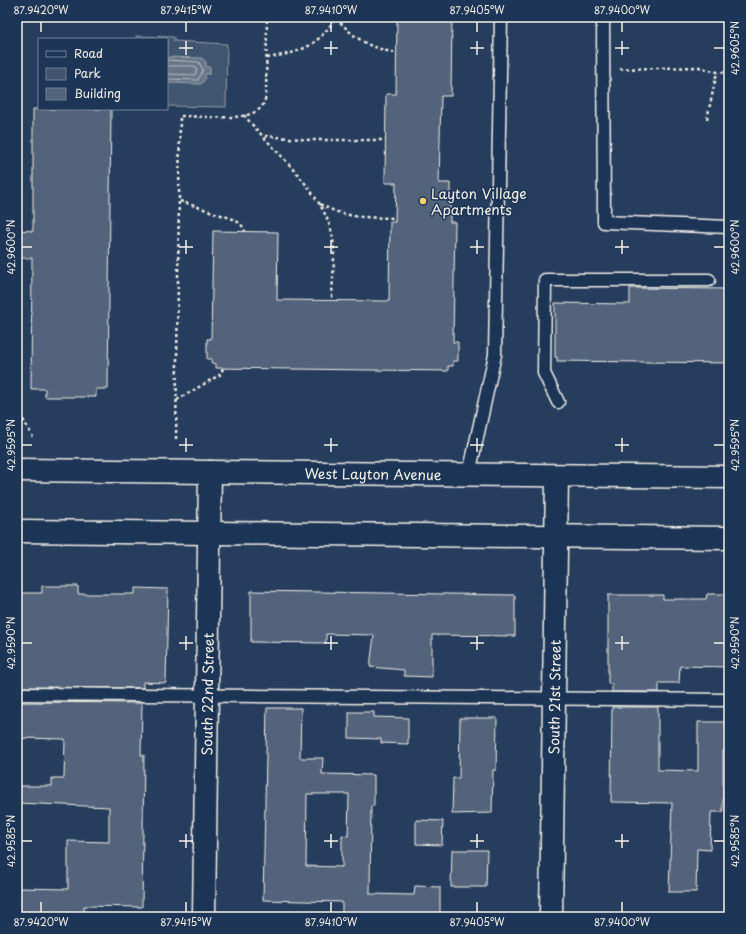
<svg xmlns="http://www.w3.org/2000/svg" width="746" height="934" viewBox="0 0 746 934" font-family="'Playpen Sans',sans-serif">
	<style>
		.green { fill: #40546f; stroke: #9aa2ac }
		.water { fill: #677588; stroke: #9fa7ae }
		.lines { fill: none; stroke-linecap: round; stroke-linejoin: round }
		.shore { stroke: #bcbfc2; stroke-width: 1 }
		.building { fill: #52647b; stroke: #f4f1e8; fill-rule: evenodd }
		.lane-casing { stroke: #f4f1e8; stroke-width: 15 }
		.street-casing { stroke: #f4f1e8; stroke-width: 25 }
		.secondary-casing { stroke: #f4f1e8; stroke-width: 25 }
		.path { stroke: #f4f1e8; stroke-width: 2.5; stroke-dasharray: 3 3; stroke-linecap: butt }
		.lane { stroke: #1d3557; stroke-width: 12 }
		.street { stroke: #1d3557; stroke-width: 22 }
		.secondary { stroke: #1d3557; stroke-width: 22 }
		.ticks { fill: none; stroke: #f4f1e8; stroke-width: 1.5 }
		.poi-dot { fill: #ffd166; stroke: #1d3557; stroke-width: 1.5 }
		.labels { text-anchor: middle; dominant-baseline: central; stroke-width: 3; stroke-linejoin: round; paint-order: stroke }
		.poi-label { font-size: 14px; fill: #f4f1e8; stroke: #1d3557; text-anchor: start }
		.street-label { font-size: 14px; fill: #f4f1e8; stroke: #1d3557 }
		.neatline { fill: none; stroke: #f4f1e8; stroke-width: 1.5 }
		.ticks-label { font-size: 10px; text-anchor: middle; fill: #f4f1e8 }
	</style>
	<rect width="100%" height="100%" fill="#263d5d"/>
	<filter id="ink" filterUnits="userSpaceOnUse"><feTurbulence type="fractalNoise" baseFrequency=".025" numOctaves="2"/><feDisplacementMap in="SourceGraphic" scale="8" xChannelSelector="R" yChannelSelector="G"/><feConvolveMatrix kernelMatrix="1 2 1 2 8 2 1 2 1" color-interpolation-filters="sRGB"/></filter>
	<g filter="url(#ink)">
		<!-- green -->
		<path class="green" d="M136,36l38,1v4l53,3 -1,63 -59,-1v-67h-31z"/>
		<!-- water -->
		<path class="water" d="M167,57l35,1 4,4v5h4v7h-5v5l-4,5 -34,-1z"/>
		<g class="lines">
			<!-- shore -->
			<path class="shore" d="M167,60l32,2 4,8 -5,10 -31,-1
				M167,66h28l2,4 -2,5 -28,-1"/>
		</g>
		<!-- building -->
		<path class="building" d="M397,17h55l-1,79h-10l-2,87h11v39h5l-2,120h5v19h-5v5h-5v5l-232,-3v-4l-5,-1 1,-4h-5v-20h4l2,-108 65,1 -1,68 112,1 1,-79h5l1,-39h-11l1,-89h10z
			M33,109h78l-3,280h-12v8h-51v-8h-14l1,-131h-14v-28l15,1z
			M630,288l99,1v74l-172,-2v-4h-2v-54l75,1z
			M42,586h36v8h57v-6l33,1 -2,94 -23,-1v6l-124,-1 1,-9h-3v-85h25z
			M251,591l264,4v41l-83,-1v42l-28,-1v-6l-34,-3 4,-32 -48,-1v9l-75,-1z
			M707,594h22v73l-49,-1 -1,17h-20v9h-47v-8h-4v-89h55v4h43z
			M19,702l123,1 -1,52h3l-2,152 -58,-1v7l-67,-1v-24l51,1v-48l41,1v-35l-92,-4v-17h35v-8h12l1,-39 -47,-1z
			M612,707h46v63l40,1v-49h27v3h4v26h-6v61h-12l-1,38 -13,-1 -1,43h-27l3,-89 -61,-1z
			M267,708h34l-1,50h23l-1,16 52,1v31h-3l-1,88 44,1 1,-9 25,1v30l-98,-1v-14l-79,-2zM307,794h42l-1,42 -6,-1v32l-36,-1z
			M349,712h25v5l34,1v26l-27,-1v-4l-32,-1z
			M460,718h37l-1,52h-3l-1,43 -40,1 1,-36h6z
			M416,820l27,1 -1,24 -26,-1z
			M452,850h35l-1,37h-35z"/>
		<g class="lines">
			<defs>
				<path id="lane" d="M603,17l1,205 125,5
					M558,402l-14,-29 1,-93h164
					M469,474l26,-119 6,-338
					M17,694l712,6"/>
				<g id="street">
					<path id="s1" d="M204,917l6,-445"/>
					<path id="s2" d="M551,917l6,-441"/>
				</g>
				<g id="secondary">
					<path id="s3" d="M17,470l712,7"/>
					<path d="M17,531l712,7"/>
				</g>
			</defs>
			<!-- lane casing -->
			<use href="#lane" class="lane-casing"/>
			<!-- street casing -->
			<use href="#street" class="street-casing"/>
			<!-- secondary casing -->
			<use href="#secondary" class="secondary-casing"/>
			<!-- path -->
			<path class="path" d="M336,18c19,21 33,30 61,35
				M267,58c35,-6 50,-11 69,-41
				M620,69l79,-2 18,5 12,1
				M244,115c27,33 76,74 87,115 6,20 1,49 1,70
				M707,119l10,-47
				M265,136l46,4h74
				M180,201l53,18 8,5 4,7
				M320,204c26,15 46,13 75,14
				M177,400l44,-26 2,-6
				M17,409l16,28
				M176,439l4,-323c20,0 58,5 75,-4 8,-4 10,-10 11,-18l1,-77"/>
			<!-- lane -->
			<use href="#lane" class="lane"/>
			<!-- street -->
			<use href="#street" class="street"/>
			<!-- secondary -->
			<use href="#secondary" class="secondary"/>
		</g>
	</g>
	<!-- ticks -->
	<path class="ticks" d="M41,22v10M186,22v10M331,22v10M477,22v10M622,22v10M186,41v14M331,41v14M477,41v14M622,41v14M179,48h14M324,48h14M470,48h14M615,48h14M714,48h10M186,240v14M331,240v14M477,240v14M622,240v14M22,247h10M179,247h14M324,247h14M470,247h14M615,247h14M714,247h10M186,438v14M331,438v14M477,438v14M622,438v14M22,445h10M179,445h14M324,445h14M470,445h14M615,445h14M714,445h10M186,636v14M331,636v14M477,636v14M622,636v14M22,643h10M179,643h14M324,643h14M470,643h14M615,643h14M714,643h10M186,834v14M331,834v14M477,834v14M622,834v14M22,841h10M179,841h14M324,841h14M470,841h14M615,841h14M714,841h10M41,902v10M186,902v10M331,902v10M477,902v10M622,902v10"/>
	<!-- markers -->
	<circle class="poi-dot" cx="423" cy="201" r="4"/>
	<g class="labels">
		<!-- poi labels -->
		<g class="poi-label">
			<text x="431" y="193">Layton Village<tspan x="431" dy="16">Apartments</tspan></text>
		</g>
		<!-- street labels -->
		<g class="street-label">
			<text stroke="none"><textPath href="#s3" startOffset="356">West Layton Avenue</textPath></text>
			<text stroke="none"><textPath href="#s1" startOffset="223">South 22nd Street</textPath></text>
			<text stroke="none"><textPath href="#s2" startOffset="220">South 21st Street</textPath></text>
		</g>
	</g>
	<!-- margin -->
	<rect width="746" height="934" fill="none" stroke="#1d3557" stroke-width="44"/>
	<!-- legend -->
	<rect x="38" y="38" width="130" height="72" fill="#1d3557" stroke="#738091"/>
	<rect x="46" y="51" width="20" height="6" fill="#1d3557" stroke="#738091"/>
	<text x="74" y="58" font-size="12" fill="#f4f1e8">Road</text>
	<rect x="46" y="68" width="20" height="12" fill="#40546f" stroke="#738091"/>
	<text x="74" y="78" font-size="12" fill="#f4f1e8">Park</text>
	<rect x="46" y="88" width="20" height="12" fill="#52647b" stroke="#738091"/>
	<text x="74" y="98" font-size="12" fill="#f4f1e8">Building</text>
	<rect x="22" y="22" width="702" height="890" class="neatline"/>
	<g class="ticks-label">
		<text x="41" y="14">87.9420°W</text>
		<text x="186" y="14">87.9415°W</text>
		<text x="331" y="14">87.9410°W</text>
		<text x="477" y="14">87.9405°W</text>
		<text x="622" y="14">87.9400°W</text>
		<text transform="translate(735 48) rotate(-90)" y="4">42.9605°N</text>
		<text transform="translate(11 247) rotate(-90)" y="4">42.9600°N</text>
		<text transform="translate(735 247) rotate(-90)" y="4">42.9600°N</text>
		<text transform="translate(11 445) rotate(-90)" y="4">42.9595°N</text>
		<text transform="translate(735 445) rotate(-90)" y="4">42.9595°N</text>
		<text transform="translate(11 643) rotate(-90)" y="4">42.9590°N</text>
		<text transform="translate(735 643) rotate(-90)" y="4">42.9590°N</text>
		<text transform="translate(11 841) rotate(-90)" y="4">42.9585°N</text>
		<text transform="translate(735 841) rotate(-90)" y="4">42.9585°N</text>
		<text x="41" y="926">87.9420°W</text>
		<text x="186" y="926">87.9415°W</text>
		<text x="331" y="926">87.9410°W</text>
		<text x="477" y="926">87.9405°W</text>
		<text x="622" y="926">87.9400°W</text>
	</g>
</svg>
